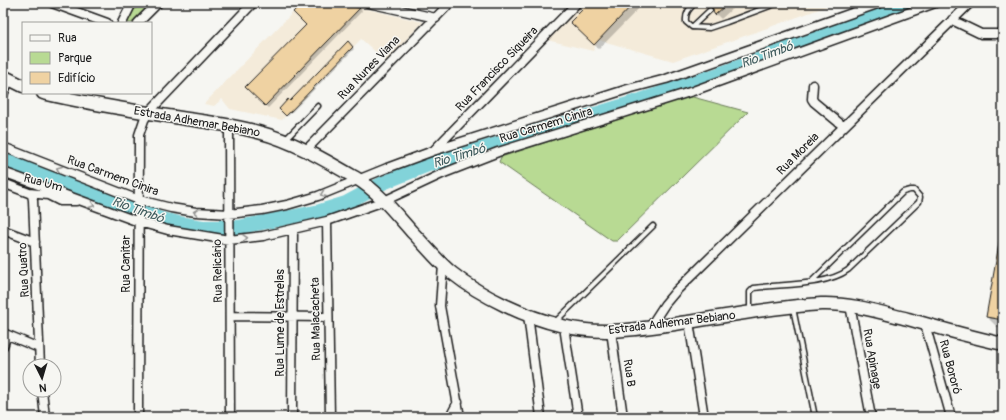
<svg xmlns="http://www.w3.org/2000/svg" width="1006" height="420" viewBox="0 0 1006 420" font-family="Pangolin,sans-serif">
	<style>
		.built { fill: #f4ebda }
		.green { fill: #b8da93; stroke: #6a7b58 }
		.shadow { fill: #0003 }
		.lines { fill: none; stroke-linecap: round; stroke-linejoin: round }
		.river { stroke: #82d3d9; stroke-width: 14 }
		.building { fill: #efd2a2; stroke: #1c1c1c }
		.lane-casing { stroke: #1c1c1c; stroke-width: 7 }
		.street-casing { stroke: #1c1c1c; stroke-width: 11 }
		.secondary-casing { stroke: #1c1c1c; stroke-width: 15 }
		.lane { stroke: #f6f6f2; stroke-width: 4 }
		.street { stroke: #f6f6f2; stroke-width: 8 }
		.secondary { stroke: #f6f6f2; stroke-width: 12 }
		.oneway { stroke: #949492 }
		.labels { text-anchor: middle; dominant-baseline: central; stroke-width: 3; stroke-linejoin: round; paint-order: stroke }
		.street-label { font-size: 12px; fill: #1c1c1c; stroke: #f6f6f2 }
		.water-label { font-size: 13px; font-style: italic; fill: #405c5e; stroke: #f6f6f2 }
	</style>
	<rect width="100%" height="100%" fill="#f6f6f2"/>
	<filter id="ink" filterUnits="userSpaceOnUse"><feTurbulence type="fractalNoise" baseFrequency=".025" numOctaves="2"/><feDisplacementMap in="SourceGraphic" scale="8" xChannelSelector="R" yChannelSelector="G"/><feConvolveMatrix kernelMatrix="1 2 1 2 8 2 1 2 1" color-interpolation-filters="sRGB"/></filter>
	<g filter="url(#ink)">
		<!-- built -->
		<path class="built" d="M302,3h39l82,19 -37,39 -25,-22 -79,81 -52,-11 -8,-10 -8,7 -10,-2z
			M583,3h253l-77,28 -86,30 -74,-21 -6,11 -46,-11z"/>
		<!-- green -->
		<path class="green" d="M135,3h17l-19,20h-6l-1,-2z
			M689,96l59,16 -131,129h-5l-113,-79 2,-5z"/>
		<!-- shadow -->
		<path class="shadow" d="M303,3h33l24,5 2,3 -94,97 -21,-21 60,-62z
			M590,3h54l-45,46 -28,-27z
			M705,3h23l5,5 -12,11z
			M348,43l6,6 -66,67 -8,-7 10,-7z
			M1003,225v103l-6,-1 -10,-10z"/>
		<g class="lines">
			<!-- river -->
			<path class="river" d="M3,160l158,59 23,5 19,3h36l27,-5 54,-11 26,-8 37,-20 45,-18 213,-65 75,-25 197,-72"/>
		</g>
		<!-- building -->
		<path class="building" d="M302,3h39l19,5 -95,98 -20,-19 61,-62 -13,-13z
			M589,3h45l-40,42 -24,-23z
			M704,3h24l-13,12 -2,-3v-2l-1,-3h-4z
			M348,41l5,6 -67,69 -7,-7 9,-10 2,2z
			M1000,238l3,1v32h-1l-3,14 4,1v34l-17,-3z"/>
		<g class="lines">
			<defs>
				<path id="lane" d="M695,3c-6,6 -10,10 -9,19l6,5 17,1 18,-6 51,-19
					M692,27l18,-17
					M285,140l33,-34
					M793,308l22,109
					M750,310v-18l4,-4c28,-4 72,-2 94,-18l71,-68 1,-5 -6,-7h-4l-7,2 -91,89
					M555,322l98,-96"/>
				<path id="street" d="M52,3l55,20
					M368,3l68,15
					M952,20l29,14h22
					M122,23l10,-20
					M138,23l20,-20
					M813,85l-1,14 2,3 29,24
					M3,95l6,-15
					M229,125l1,292
					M3,147l136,53 32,8 25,4 33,2 33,-4 25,-5 31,-9 69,-28 46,-17 195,-62 38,-10 214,-76
					M435,149l142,-146
					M306,150l144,-147
					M3,172l136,50 29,8 61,10 34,-4 64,-15 57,-20 60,-28 54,-21 195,-61 242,-88
					M3,183l26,10 19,2 12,6h16
					M29,193l3,2 1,5 7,166
					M327,221l3,196
					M3,230l32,12
					M443,265l-3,41 20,111
					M850,305l21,112
					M528,315l13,102
					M230,316l98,1
					M689,322l15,95
					M925,324l26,93
					M564,327l14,90
					M650,327l15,-23 11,-13 294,-288
					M611,331l12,86
					M3,333l36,15
					M3,346l4,-11
					M42,390l3,27
					M138,417l1,-282 5,-15 4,-7 105,-110
					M292,417l1,-188
					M450,417l8,-15"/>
				<path id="secondary" d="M3,76l20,10
					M43,93c45,11 92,18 138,25 26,4 52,7 77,14 35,9 67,28 98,46 22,13 39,35 56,54 13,13 25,29 40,41 30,24 73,44 111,53 35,9 69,4 104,-1 51,-7 102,-18 154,-21 30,-1 58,8 87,15 31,9 63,18 95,25"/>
			</defs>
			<!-- lane casing -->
			<use href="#lane" class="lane-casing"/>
			<!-- street casing -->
			<use href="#street" class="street-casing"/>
			<!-- secondary casing -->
			<use href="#secondary" class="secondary-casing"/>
			<!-- lane -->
			<use href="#lane" class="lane"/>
			<!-- street -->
			<use href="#street" class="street"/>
			<!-- secondary -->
			<use href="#secondary" class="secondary"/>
		</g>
		<!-- one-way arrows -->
		<defs><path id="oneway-chevron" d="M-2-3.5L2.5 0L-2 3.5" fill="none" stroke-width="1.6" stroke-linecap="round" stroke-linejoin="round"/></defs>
		<g class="oneway">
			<use href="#oneway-chevron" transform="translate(59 169) rotate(-159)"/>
			<use href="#oneway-chevron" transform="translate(323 194) rotate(159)"/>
			<use href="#oneway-chevron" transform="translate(92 205) rotate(20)"/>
			<use href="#oneway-chevron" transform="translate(196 212) rotate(-174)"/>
			<use href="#oneway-chevron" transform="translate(245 238) rotate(-5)"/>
		</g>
	</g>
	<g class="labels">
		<!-- street labels -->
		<g class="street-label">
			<text transform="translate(369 68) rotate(-46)">Rua Nunes Viana</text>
			<text transform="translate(497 69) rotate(-46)">Rua Francisco Siqueira</text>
			<text transform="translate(197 122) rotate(10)">Estrada Adhemar Bebiano</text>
			<text transform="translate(546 125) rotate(-17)">Rua Carmem Cinira</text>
			<text transform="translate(798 154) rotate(-45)">Rua Moreia</text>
			<text transform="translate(113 176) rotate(20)">Rua Carmem Cinira</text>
			<text transform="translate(43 183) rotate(15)">Rua Um</text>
			<text transform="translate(126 264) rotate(-90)">Rua Canitar</text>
			<text transform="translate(24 270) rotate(-93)">Rua Quatro</text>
			<text transform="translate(218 271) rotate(-91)">Rua Relicário</text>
			<text transform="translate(316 319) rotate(-91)">Rua Malacacheta</text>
			<text transform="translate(280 323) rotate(-90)">Rua Lume de Estrelas</text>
			<text transform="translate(672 323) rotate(-7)">Estrada Adhemar Bebiano</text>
			<text transform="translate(872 359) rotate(80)">Rua Apinage</text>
			<text transform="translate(950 367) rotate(75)">Rua Bororó</text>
			<text transform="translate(629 373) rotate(82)">Rua B</text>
		</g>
		<!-- water labels -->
		<g class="water-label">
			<text transform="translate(767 55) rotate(-20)">Rio Timbó</text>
			<text transform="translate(459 156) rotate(-17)">Rio Timbó</text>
			<text transform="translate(138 210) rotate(20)">Rio Timbó</text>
		</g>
	</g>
	<!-- margin -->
	<rect width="1006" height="420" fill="none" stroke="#f6f6f2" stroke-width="16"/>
	<rect x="8" y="8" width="990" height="404" fill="none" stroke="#1c1c1c" stroke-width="1.5" filter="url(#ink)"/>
	<!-- legend -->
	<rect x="22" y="22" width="130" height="72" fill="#f6f6f2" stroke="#9f9f9c"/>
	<rect x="30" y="35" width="20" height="6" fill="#f6f6f2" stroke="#9f9f9c"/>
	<text x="58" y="42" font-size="12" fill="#1c1c1c">Rua</text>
	<rect x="30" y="52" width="20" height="12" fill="#b8da93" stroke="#9f9f9c"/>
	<text x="58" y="62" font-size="12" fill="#1c1c1c">Parque</text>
	<rect x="30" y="72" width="20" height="12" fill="#efd2a2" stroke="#9f9f9c"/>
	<text x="58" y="82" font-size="12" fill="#1c1c1c">Edifício</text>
	<!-- north arrow -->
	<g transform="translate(42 378) rotate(175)"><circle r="19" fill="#f6f6f2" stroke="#9f9f9c"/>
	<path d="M0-3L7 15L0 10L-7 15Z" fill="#1c1c1c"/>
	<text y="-6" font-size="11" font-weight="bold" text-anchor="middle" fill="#1c1c1c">N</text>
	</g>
</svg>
